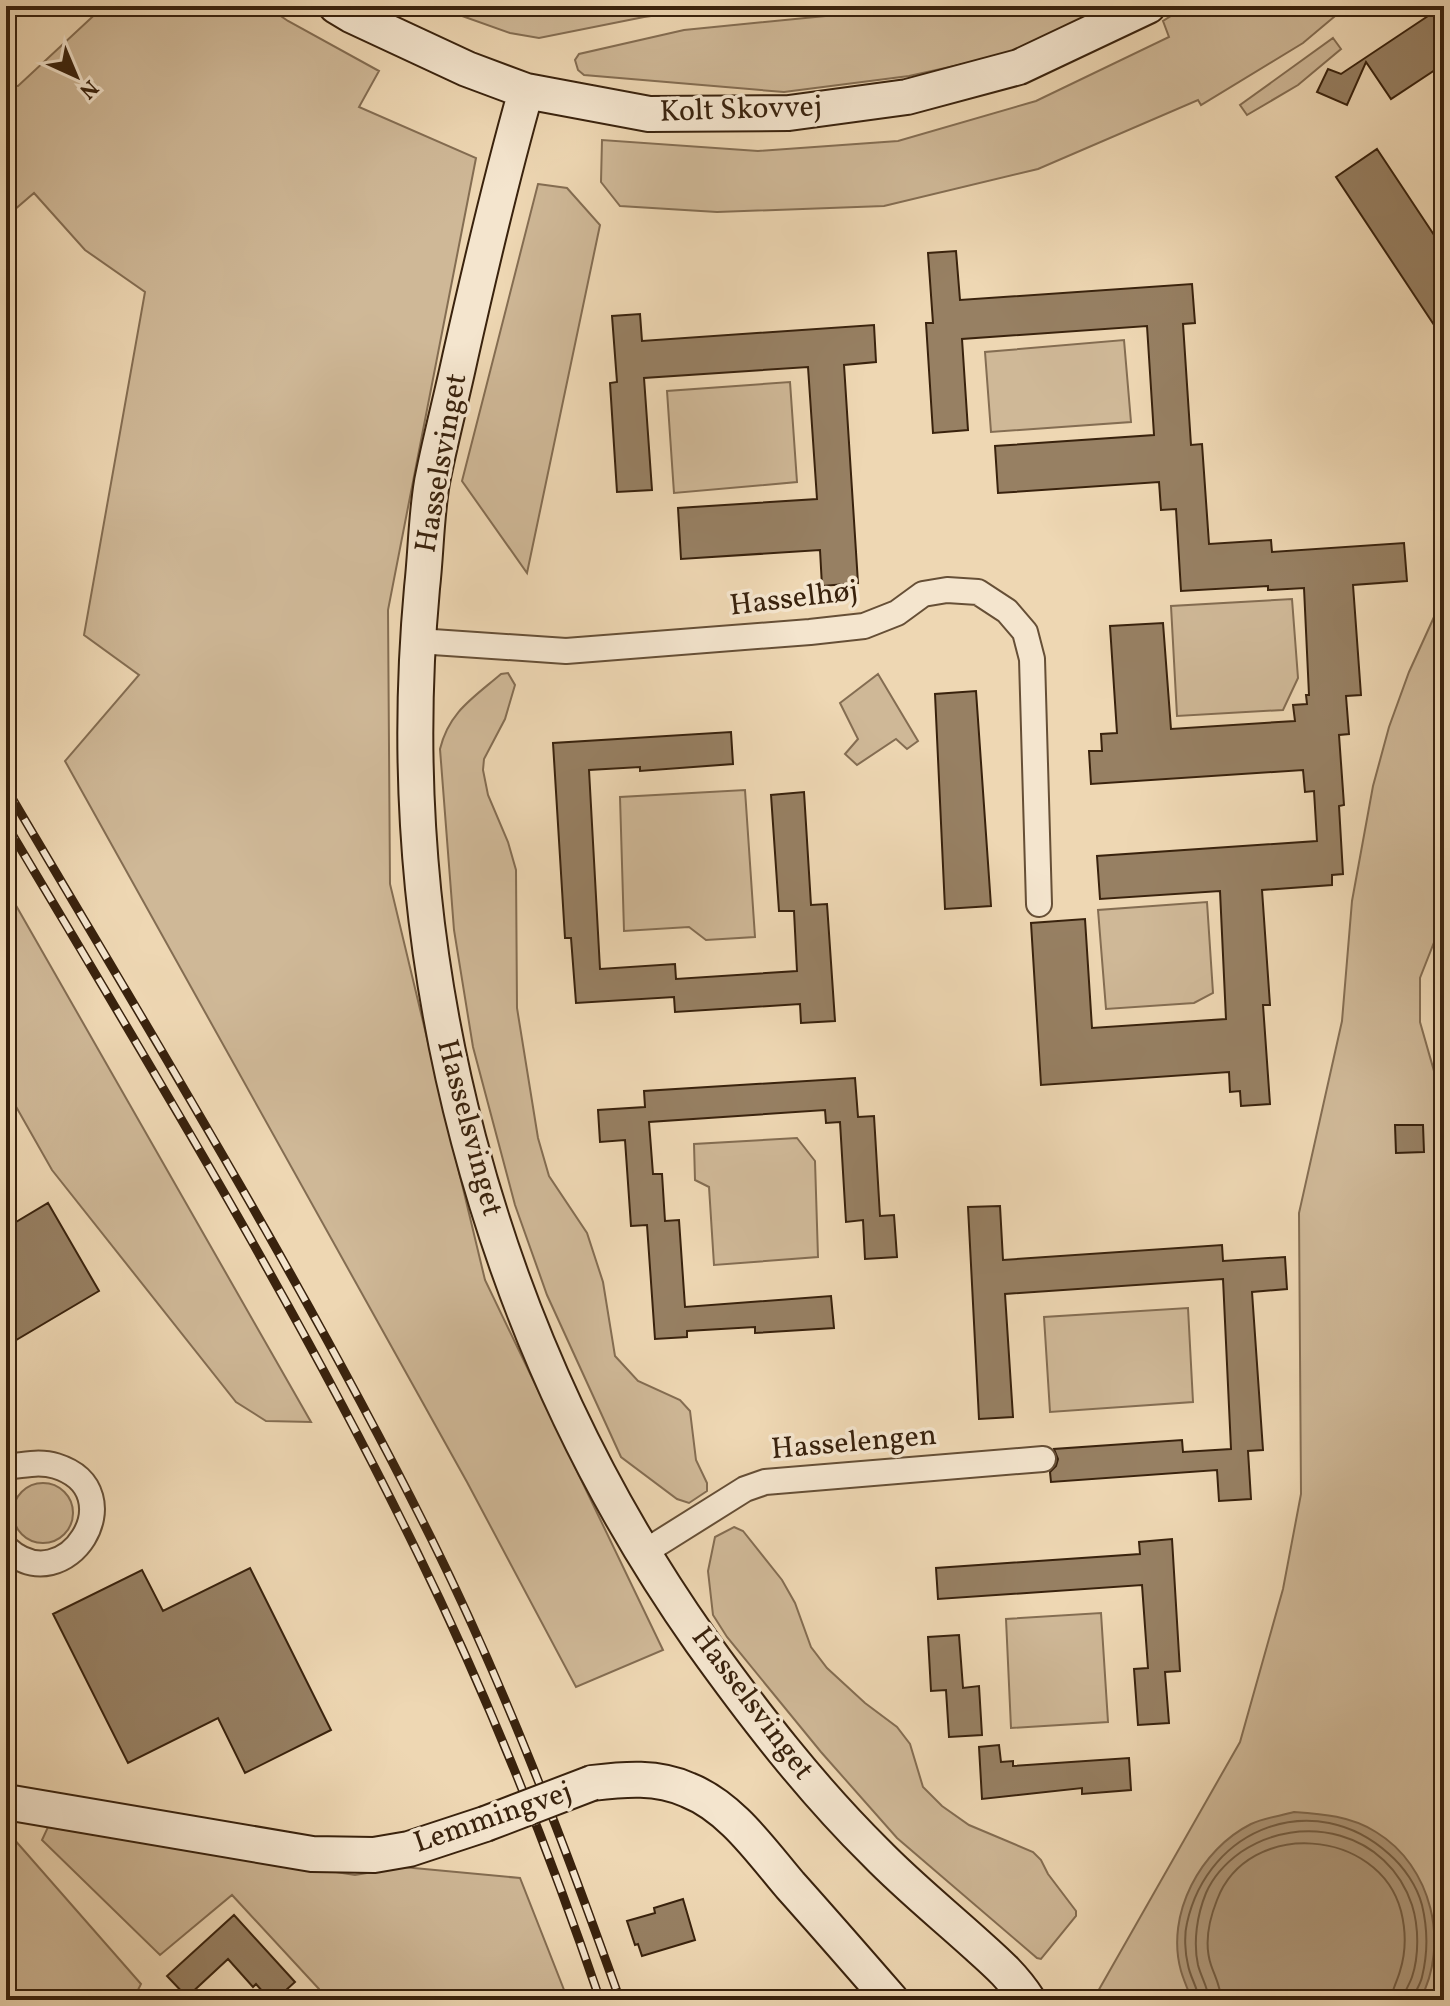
<svg xmlns="http://www.w3.org/2000/svg" width="1450" height="2006" viewBox="0 0 1450 2006" font-family="Vollkorn,serif">
	<style>
		.green { fill: #cfb897; stroke: #846d52; stroke-width: 2 }
		.water { fill: #b0997b; stroke: #80694f; stroke-width: 2 }
		.lines { fill: none; stroke-linecap: round; stroke-linejoin: round }
		.shore { stroke: #745e44; stroke-width: 2 }
		.building { fill: #978063; stroke: #39220d; stroke-width: 2 }
		.street-casing { stroke: #664f36; stroke-width: 28 }
		.secondary-casing { stroke: #39220d; stroke-width: 38 }
		.street { stroke: #f4e5ce; stroke-width: 24 }
		.secondary { stroke: #f4e5ce; stroke-width: 34 }
		.rail-casing { stroke: #39220d; stroke-width: 9 }
		.rail { stroke: #f4e5ce; stroke-width: 6; stroke-dasharray: 18; stroke-linecap: butt }
		.secondary-bridge-casing { stroke: #39220d; stroke-width: 38; stroke-linecap: butt }
		.secondary-bridge { stroke: #f4e5ce; stroke-width: 34 }
		.labels { text-anchor: middle; dominant-baseline: central; stroke-width: 7; stroke-linejoin: round; paint-order: stroke }
		.street-label { font-size: 30px; fill: #39220d; stroke: #f4e5ce }
	</style>
	<rect width="100%" height="100%" fill="#eed7b3"/>
	<filter id="stains"><feTurbulence type="fractalNoise" baseFrequency=".0025" numOctaves="4"/><feColorMatrix values="0 0 0 0 .2 0 0 0 0 .09 0 0 0 0 .02 0 0 0 .5 -.17"/></filter>
	<radialGradient id="worn" r=".72"><stop offset=".6" stop-color="#630" stop-opacity="0"/><stop offset="1" stop-color="#630" stop-opacity=".3"/></radialGradient>
	<!-- green -->
	<path class="green" d="M104,6h162l22,15 91,50 -20,36 117,51 -88,452 2,274 95,396 178,370 -87,37 -109,-205 -402,-721 74,-86 -55,-40 61,-343 -60,-42 -51,-57 -28,24v-132l12,1z
		M434,6h289l-79,11 -105,21 -29,-5z
		M894,6h218l-108,49 -95,21 -125,16 -200,-17 -6,-5 -3,-10 4,-6 105,-24 162,-16z
		M1187,6h160l-44,37 -102,62 -3,-5 -160,69 -154,37 -167,6 -97,-6 -19,-24 1,-42 156,11 140,-10 138,-40 133,-64 -6,-16z
		M1333,38l8,11 -43,36 -51,30 -7,-10z
		M538,184l29,4 33,37 -73,348 -65,-92z
		M1124,340l7,82 -140,10 -6,-80z
		M790,382l7,100 -123,11 -7,-102z
		M1444,595v322l-24,61v44l24,84v894h-351l147,-258 43,-153 18,-95 -2,-281 43,-192 10,-120 21,-115 16,-59 20,-55z
		M1292,599l6,79 -15,32 -106,6 -6,-110z
		M508,673l7,12 -10,34 -21,40 -1,11 5,25 20,47 8,28 1,138 21,130 11,38 38,57 16,49 12,74 23,25 42,19 10,11 6,49 11,23v8l-18,12 -12,-4 -56,-42 -74,-162 -32,-90 -42,-158 -19,-117 -14,-181c9,-37 33,-51 61,-75z
		M878,674l40,67 -11,8 -11,-10 -39,26 -12,-11 13,-15 -18,-36z
		M745,790l10,147 -49,3 -17,-13 -65,4 -4,-134z
		M6,888l305,534 -45,-1 -30,-19 -184,-232 -46,-81z
		M1207,902l6,91 -19,10 -88,6 -8,-99z
		M797,1138l18,23 3,96 -104,8 -5,-78 -14,-7 -1,-36z
		M1188,1308l5,94 -143,10 -6,-95z
		M13 1513a30 30 0 1 1 60 0a30 30 0 1 1-60 0Z
		M734,1527l9,4 39,49 13,23 16,44 16,21 38,35 32,24 13,17 13,43 19,19 27,19 64,27 8,8 7,14 28,37v5l-35,43 -4,-1 -140,-120 -76,-86 -94,-115 -14,-22 -5,-44 7,-34z
		M1101,1613l7,109 -97,6 -5,-109z
		M48,1827l307,48 48,-8 117,11 48,122h-248l-1,-11 -87,-94 -72,60 -118,-115z
		M6,1830l135,154 -8,16h-127z"/>
	<!-- water -->
	<path class="water" d="M1294,1812c29,2 57,4 82,20 56,34 74,112 44,168h-228c-4,-10 -8,-19 -11,-29 -16,-57 20,-122 70,-147 13,-6 29,-8 43,-12z"/>
	<g class="lines">
		<!-- shore -->
		<path class="shore" d="M1199,2000c-1,-12 -9,-23 -11,-35 -3,-12 -4,-30 -1,-42 21,-96 128,-136 202,-69 15,13 28,32 33,51 6,25 6,48 0,72 -2,9 -8,15 -9,23
			M1209,2000c-1,-13 -8,-23 -11,-35 -5,-23 -1,-50 8,-72 7,-16 21,-31 35,-41 61,-41 147,-20 171,53 7,22 7,51 0,72 -3,9 -8,14 -9,23
			M1221,2000c0,-13 -6,-23 -10,-35 -7,-21 -2,-45 6,-65 31,-82 162,-72 184,11 5,20 5,41 -1,60 -3,11 -8,18 -9,29"/>
	</g>
	<!-- building -->
	<path class="building" d="M1443,6l1,58 -53,35 -25,-37 -19,43 -30,-13 11,-23 13,5z
		M1377,149l67,101v90l-108,-163z
		M956,251l4,49 232,-16 3,39 -12,1 8,121 11,-1 7,100 62,-4 1,12 132,-9 3,38 -54,4 8,110 -15,1 3,38 -10,1 5,70 -5,1 4,68 -11,1v10l-70,5 8,115h-7l7,99 -29,2 -1,-15 -10,1 -1,-20 -188,13 -10,-162 54,-4 7,109 134,-9 -6,-128 -120,8 -3,-43 220,-15 -3,-50 -9,1 -2,-22 -212,14 -2,-33h13l-1,-17 16,-1 -7,-107 53,-3 8,106 124,-8 -2,-16 14,-1 -1,-9h3l-5,-107 -36,2v-4l-87,5 -5,-82 -15,1 -2,-28 -161,11 -3,-47 159,-11 -7,-109 -185,13 6,91 -35,3 -7,-110h7l-5,-70z
		M640,314l2,27 232,-16 2,37 -32,3 14,218 -36,3 -2,-36 -139,9 -3,-51 139,-9 -9,-132 -164,11 8,112 -35,2 -7,-109 7,-1 -5,-66z
		M976,691l15,215 -46,3 -10,-215z
		M731,732l2,32 -93,7v-4l-51,3 11,199 75,-5 1,15 121,-8 -3,-60h-15l-8,-116 33,-3 7,113 16,-1 8,117 -34,2 -1,-19 -125,8 -1,-15 -98,6 -5,-65h-6l-12,-195z
		M855,1078l3,39 16,-1 6,100 14,-1 3,42 -32,2 -2,-39 -17,2 -6,-100 -14,1 -1,-13 -176,12 4,52h9l3,47 14,-1 6,87 146,-11 3,32 -79,5v-6l-68,4v6l-32,2 -8,-114 -16,1 -6,-86 -25,2 -2,-32 47,-3 -1,-16z
		M1395,1125h28l1,27 -28,1z
		M48,1203l51,88 -93,55v-118z
		M1000,1206l3,54 219,-15 1,16 62,-4 2,32 -35,3 11,158 -15,1 3,48 -32,2 -2,-31 -166,12 -1,-10 6,-6 2,-7 -4,-10 128,-9 1,12 48,-3 -8,-170 -218,15 8,123 -34,2 -11,-212z
		M1172,1539l8,132 -15,1 4,51 -31,2 -4,-56 14,-1 -6,-83 -204,14 -2,-31 204,-14 -1,-12z
		M250,1568l81,162 -86,43 -27,-55 -90,45 -75,-149 89,-44 21,41z
		M959,1635l4,53 16,-2 3,49 -33,2 -3,-47 -15,1 -3,-54z
		M999,1745l2,17 12,-1v5l116,-8 2,32 -49,4v-6l-100,11 -3,-52z
		M683,1899l12,41 -53,16 -4,-12 -3,1 -8,-24 28,-8 -1,-5z
		M234,1915l61,67 -20,18h-5l-14,-16 -3,3 -25,-28 -41,38 -20,-21z"/>
	<g class="lines">
		<defs>
			<path id="street" d="M418,641l148,10 244,-19 54,-6 33,-13 26,-19 24,-4 31,2 29,19 18,21 7,27 7,245
				M6,1467c16,-2 34,-6 50,-1 80,25 10,138 -50,82
				M643,1553l102,-64 20,-7 278,-23"/>
			<path id="secondary" d="M336,6l15,9 116,54 59,22 123,23 140,-1 118,-16 112,-30 129,-61
				M526,91c-25,88 -46,178 -66,267 -9,42 -20,83 -28,124 -6,35 -6,71 -10,106 -34,370 65,749 279,1053 53,74 110,148 175,212 32,33 68,62 102,93 19,17 36,32 50,54
				M592,1783c33,-4 65,-7 96,7 43,17 73,61 102,95 34,38 68,77 101,115
				M6,1802l306,52 62,1 35,-6 76,-25"/>
		</defs>
		<!-- street casing -->
		<use href="#street" class="street-casing"/>
		<!-- secondary casing -->
		<use href="#secondary" class="secondary-casing"/>
		<!-- street -->
		<use href="#street" class="street"/>
		<!-- secondary -->
		<use href="#secondary" class="secondary"/>
		<defs>
			<path id="rail" d="M6,788c146,248 297,493 425,750 74,149 133,305 189,462
				M6,824c142,239 289,478 411,728 71,145 131,295 183,448"/>
		</defs>
		<!-- rail casing -->
		<use href="#rail" class="rail-casing"/>
		<!-- rail -->
		<use href="#rail" class="rail"/>
		<defs>
			<path id="secondary-bridge" d="M485,1824l107,-41"/>
		</defs>
		<!-- secondary-bridge casing -->
		<use href="#secondary-bridge" class="secondary-bridge-casing"/>
		<!-- secondary-bridge -->
		<use href="#secondary-bridge" class="secondary-bridge"/>
	</g>
	<g class="labels">
		<!-- street labels -->
		<g class="street-label">
			<text transform="translate(741 110) rotate(-2)">Kolt Skovvej</text>
			<text transform="translate(442 463) rotate(-80)">Hasselsvinget</text>
			<text transform="translate(794 599) rotate(-7)">Hasselhøj</text>
			<text transform="translate(469 1128) rotate(75)">Hasselsvinget</text>
			<text transform="translate(854 1443) rotate(-5)">Hasselengen</text>
			<text transform="translate(752 1704) rotate(53)">Hasselsvinget</text>
			<text transform="translate(493 1818) rotate(-19)">Lemmingvej</text>
		</g>
	</g>
	<!-- margin -->
	<rect width="1450" height="2006" fill="none" stroke="#eed7b3" stroke-width="32"/>
	<rect x="8" y="8" width="1434" height="1990" fill="none" stroke="#39220d" stroke-width="4"/>
	<rect x="16" y="16" width="1418" height="1974" fill="none" stroke="#39220d" stroke-width="2"/>
	<!-- north arrow -->
	<g transform="translate(76 76) rotate(136)" stroke="#f4e5ce" stroke-width="6" paint-order="stroke">
	<path d="M0-6L14 30L0 20L-14 30Z" fill="#39220d"/>
	<text y="-12" font-size="22" font-weight="bold" text-anchor="middle" fill="#39220d">N</text>
	</g>
	<rect width="100%" height="100%" filter="url(#stains)"/>
	<rect width="100%" height="100%" fill="url(#worn)"/>
</svg>
